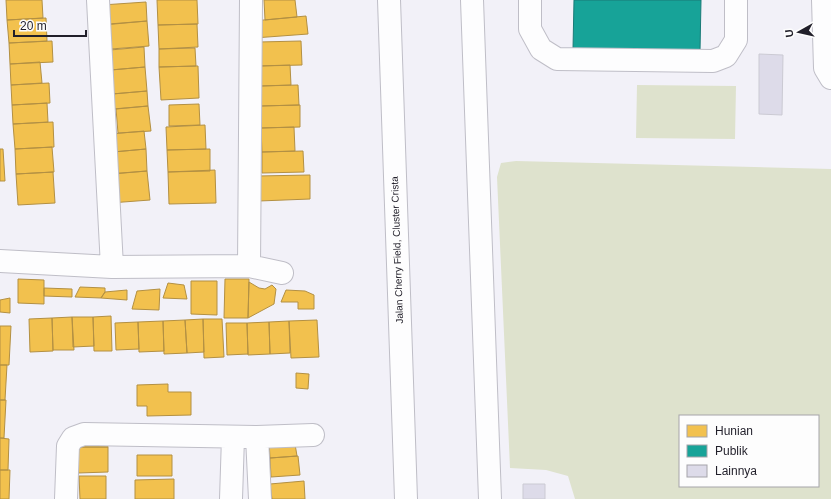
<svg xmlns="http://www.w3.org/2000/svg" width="831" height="499" viewBox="0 0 831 499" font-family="Arial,sans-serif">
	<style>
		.green { fill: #dee2cd; fill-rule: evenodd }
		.homes { fill: #f2c14e; stroke: #b39043 }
		.public { fill: #17a398; stroke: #1a7b77 }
		.building { fill: #dddbe9; stroke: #cbcad3 }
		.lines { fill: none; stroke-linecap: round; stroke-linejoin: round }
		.minor-casing { stroke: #bfbec7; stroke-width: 24 }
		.minor { stroke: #fdfdfe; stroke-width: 22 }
		.labels { text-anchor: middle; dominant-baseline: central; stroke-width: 4; stroke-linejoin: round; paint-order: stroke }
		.street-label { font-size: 10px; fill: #211f2a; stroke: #fdfdfd }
	</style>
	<rect width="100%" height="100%" fill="#f2f1f8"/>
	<!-- green -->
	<path class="green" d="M637,85l99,1 -1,53 -99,-1z
		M516,161l315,8v330h-256l-7,-23 -22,-6 -36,-2 -13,-291 4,-14zM680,416h138v70h-138z"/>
	<!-- homes -->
	<path class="homes" d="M6,0h36l1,18 -36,2z
		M157,0h40l1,24 -40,1z
		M264,0h31l2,17 -32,3z
		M146,2l1,19 -44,4 -1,-20z
		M306,16l2,18 -54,4 -1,-17z
		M46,18l1,23 -38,2 -2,-23z
		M147,21l2,25 -38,3 -2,-25z
		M197,24l1,23 -39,2 -1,-24z
		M52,41l1,21 -43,2 -1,-21z
		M301,41l1,24 -43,1v-24z
		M144,47l1,20 -34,3 -1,-20z
		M195,48l1,18 -37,1v-18z
		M40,62l2,21 -31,2 -1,-21z
		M290,65l1,20 -31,1 -1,-20z
		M198,66l1,32 -38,2 -2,-33z
		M145,67l2,24 -35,3 -2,-24z
		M49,83l1,20 -38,2 -1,-20z
		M298,85l1,20 -39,1v-20z
		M147,91l1,15 -35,3 -1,-15z
		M47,103l1,19 -35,2 -1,-19z
		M199,104l1,21 -31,1v-21z
		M300,105v22l-39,1 -1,-22z
		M148,106l3,25 -33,2 -2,-24z
		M53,122l1,25 -39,2 -2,-25z
		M205,125l1,24 -39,1 -1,-23z
		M294,127l1,24 -33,1 -1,-24z
		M144,131l2,18 -33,3 -2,-18z
		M52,147l2,25 -38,2 -1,-25z
		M0,149h3l2,32h-5z
		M146,149l1,22 -35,3 1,-22z
		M210,149v22l-42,1 -1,-22z
		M303,151l1,21 -42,1v-21z
		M215,170l1,33 -47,1 -1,-32z
		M147,171l3,29 -40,3 -2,-29z
		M53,172l2,31 -37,2 -2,-31z
		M310,175v24l-51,2 -1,-25z
		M18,279l26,1v24l-26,-1z
		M225,279h24l-1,39h-24z
		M191,281h26v34l-26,-1z
		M249,282l10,6 6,1 7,-4 4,4 -2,15 -26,14z
		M168,283l16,2 3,14 -24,-1z
		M80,287l25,1v4l-4,6 -26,-1z
		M44,288l28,1v8l-28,-1z
		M160,289l-1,21 -27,-1 5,-18z
		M127,290v10l-26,-2 4,-6z
		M286,290l19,1 9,4v14h-16v-7h-17z
		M10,298v15l-10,-1v-12z
		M111,316l1,35h-18l-1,-34z
		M72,317l2,33h-21l-1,-32z
		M72,317h21l1,29 -21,1z
		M52,318l1,33 -23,1 -1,-33z
		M203,319l1,33 -17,1 -2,-33z
		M203,319h19l2,38 -20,1z
		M185,320l2,33 -23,1 -1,-33z
		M317,320l2,37 -28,1 -2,-37z
		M163,321l1,30 -25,1 -1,-30z
		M289,321l1,32 -20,1 -1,-32z
		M138,322l1,27 -23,1 -1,-27z
		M269,322l1,32 -22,1 -1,-32z
		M226,323h21l1,31 -21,1z
		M0,326h11l-2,39h-9z
		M0,365h7l-2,35h-5z
		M296,373l13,1 -1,15 -12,-1z
		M168,384v8h23v23l-44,1v-10h-10v-21z
		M0,400h6l-2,38h-4z
		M0,438l9,1 -1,31h-8z
		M294,438l3,18 -27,2 -1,-17z
		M83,439h23l2,8h-29z
		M78,447h30v25l-30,1z
		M137,455h35v21h-35z
		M298,456l2,19 -29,2 -1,-19z
		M0,470h10l-1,29h-9z
		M79,476h27v23h-26z
		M174,479v20h-39v-19z
		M304,481l1,18h-33l-2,-15z"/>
	<!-- public -->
	<path class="public" d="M574,0h127l-1,51 -127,-2z"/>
	<!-- building -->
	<path class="building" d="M759,54l24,1 -1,60 -23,-1z
		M523,484h22v15h-22z"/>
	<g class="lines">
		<defs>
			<path id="minor" d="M98,0l14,267
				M389,0l17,499
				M472,0l18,499
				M530,0v29l11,20 16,10 156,2 13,-5 10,-16v-40
				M823,0l2,68 6,10
				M0,261l112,6 137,-1 33,7
				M249,266l2,-266
				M257,437l3,62
				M66,499l2,-53 5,-8 11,-4 173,3 56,-2
				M231,499l2,-62"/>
		</defs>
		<!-- minor casing -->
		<use href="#minor" class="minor-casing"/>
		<!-- minor -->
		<use href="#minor" class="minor"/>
	</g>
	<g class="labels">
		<!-- street labels -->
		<g class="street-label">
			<text transform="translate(397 250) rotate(-92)">Jalan Cherry Field, Cluster Crista</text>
		</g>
	</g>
	<!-- legend -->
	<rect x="679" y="415" width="140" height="72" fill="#fdfdfd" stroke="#a5a4a9"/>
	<rect x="687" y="425" width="20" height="12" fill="#f2c14e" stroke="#a5a4a9"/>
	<text x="715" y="435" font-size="12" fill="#211f2a">Hunian</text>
	<rect x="687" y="445" width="20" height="12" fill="#17a398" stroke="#a5a4a9"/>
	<text x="715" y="455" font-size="12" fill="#211f2a">Publik</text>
	<rect x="687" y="465" width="20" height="12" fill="#dddbe9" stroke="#a5a4a9"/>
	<text x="715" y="475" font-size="12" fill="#211f2a">Lainnya</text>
	<!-- north arrow -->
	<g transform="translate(799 32) rotate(262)" stroke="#fdfdfd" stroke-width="3" paint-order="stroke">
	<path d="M0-3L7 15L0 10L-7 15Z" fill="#211f2a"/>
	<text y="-6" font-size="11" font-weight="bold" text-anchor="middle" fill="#211f2a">U</text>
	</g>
	<!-- scale -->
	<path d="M14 30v6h72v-6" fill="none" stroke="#211f2a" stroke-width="2"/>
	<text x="20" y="30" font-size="12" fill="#211f2a" stroke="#fdfdfd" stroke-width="3" paint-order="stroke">20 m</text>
</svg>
